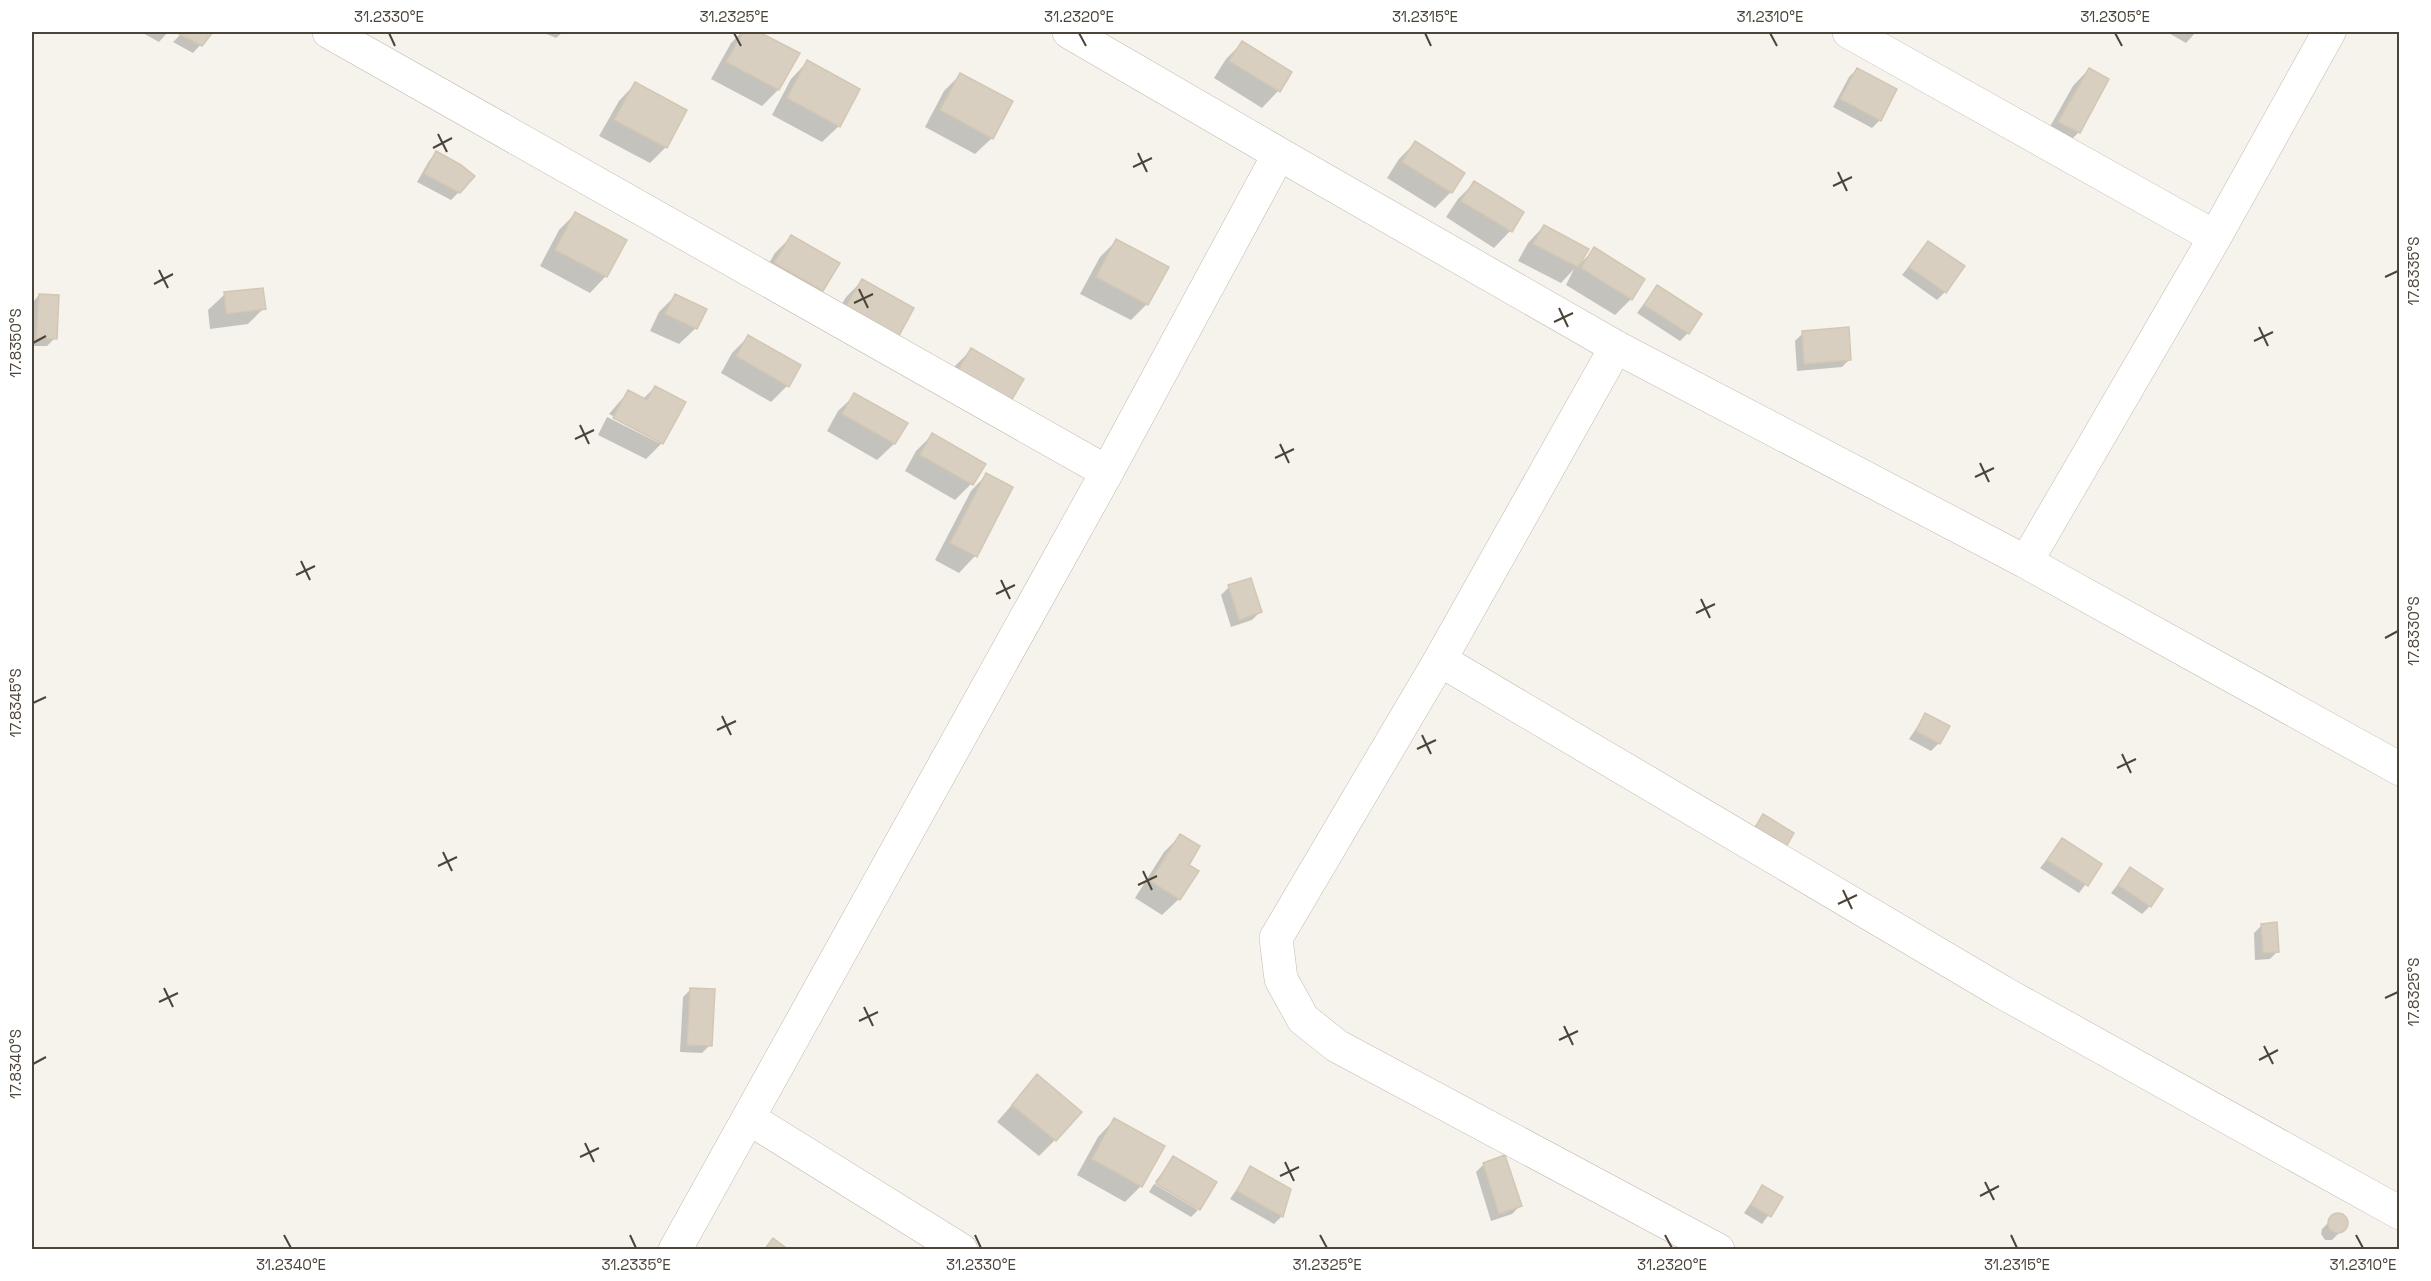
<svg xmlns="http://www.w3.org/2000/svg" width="2431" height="1281" viewBox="0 0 2431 1281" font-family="'Space Grotesk',sans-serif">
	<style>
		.shadow { fill: #0003 }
		.building { fill: #d8cfc1; stroke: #d3c7b4; stroke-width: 1.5 }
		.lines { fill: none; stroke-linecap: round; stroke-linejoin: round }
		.minor-casing { stroke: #c2bbae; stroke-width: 34 }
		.minor { stroke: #fff; stroke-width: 33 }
		.ticks { fill: none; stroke: #4b4439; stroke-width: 2 }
		.neatline { fill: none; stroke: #4b4439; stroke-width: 2 }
		.ticks-label { font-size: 15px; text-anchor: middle; fill: #4b4439 }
	</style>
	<rect width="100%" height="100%" fill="#f6f3ec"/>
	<!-- shadow -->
	<path class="shadow" d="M141,32h27l-9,10z
		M183,32h29l-19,21 -20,-11z
		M542,32h21l-7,6z
		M742,32h14l42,22 -20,36 -16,16 -51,-27 20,-36z
		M2167,32h29l-10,11z
		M1242,43l48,29 -12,19 -16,17 -48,-30 12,-19z
		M807,62l32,64 -17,16 -50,-27 19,-36z
		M1857,69l23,51 -8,8 -39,-21 16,-30z
		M2089,69l18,10 -28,53 -17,17 -19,-10 30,-53z
		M960,75l32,63 -17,16 -50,-27 19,-36z
		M635,84l31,63 -16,16 -51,-27 20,-35z
		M1415,143l36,49 -16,16 -48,-30 12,-19z
		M436,153l23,39 -8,8 -34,-18 12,-21z
		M1474,183l48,29 -12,19 -16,17 -48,-31 12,-18z
		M575,214l31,62 -16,17 -50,-27 19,-36z
		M1544,226l35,39 15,-16 37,50 -16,16 -49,-30 8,-16 -13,14 -43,-22 10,-18z
		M791,237l31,53 -16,16 -47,-26 16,-27z
		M1116,241l31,63 -16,16 -51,-26 20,-37z
		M1928,242l17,50 -8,8 -35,-25z
		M862,281l50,28 -84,19 18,-31z
		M1657,286l31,47 -8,8 -43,-28z
		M225,294l39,14 -16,16 -38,5 -2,-19z
		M39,295l16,43 -8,8h-15v-43z
		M675,296l21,32 -17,16 -29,-13 9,-19z
		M1803,333l47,26 -8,8 -45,4 -2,-30z
		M748,337l39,49 -16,16 -50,-29 11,-20z
		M971,350l51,29 -79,8 12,-21z
		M655,387l7,56 -16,16 -48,-24 9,-18 52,26v-3l-50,-26 19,-22 15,7z
		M855,395l51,29 -12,20 -17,16 -50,-29 11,-20z
		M932,435l51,29 -12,20 -16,16 -50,-29 11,-20z
		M987,474l24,13 -36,69 -16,17 -24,-13 36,-69z
		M1229,587l31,25 -8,8 -21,7 -10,-32z
		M1925,715l14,28 -8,8 -22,-12z
		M1181,835l6,30 10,6 -18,28 -17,16 -27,-17 29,-46z
		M2062,840l38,25 -21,28 -39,-25z
		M2130,869l20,37 -8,8 -31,-21z
		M2262,925l16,26 -8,8 -15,1 -1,-27z
		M691,989l19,56 -8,8 -22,-1 3,-55z
		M1037,1076l18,64 -16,16 -42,-34z
		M1114,1120l27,66 -16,16 -48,-27 21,-38z
		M1173,1158l26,49 -44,-25z
		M1484,1164l36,42 -8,8 -21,7 -15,-49z
		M1251,1168l31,48 -8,8 -44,-25z
		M1154,1184l44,26 -7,7 -42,-25z
		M1762,1187l19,11 -19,26 -18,-11z
		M2335,1216h7l4,5 -1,6 -13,13h-7l-4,-6 1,-5z"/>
	<!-- building -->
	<path class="building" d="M182,32h31l-11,14 -23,-12z
		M743,32h16l41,21 -21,37 -53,-28z
		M1242,41l50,31 -12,20 -51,-31z
		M807,60l53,29 -20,38 -53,-29z
		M1857,68l40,21 -16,32 -41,-22z
		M2089,68l20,11 -29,54 -22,-11z
		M960,73l53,28 -20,38 -53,-29z
		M635,82l52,28 -20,38 -53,-28z
		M1415,141l50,32 -13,20 -50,-31z
		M436,151l25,14 14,11 -15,17 -36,-19z
		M1474,181l50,31 -12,20 -51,-31z
		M575,212l52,28 -20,37 -52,-27z
		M1544,225l45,24 -11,18 -45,-23z
		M791,235l49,28 -17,28 -49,-28z
		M1116,239l53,28 -21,38 -52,-28z
		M1928,241l37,25 -19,27 -37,-26z
		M1594,247l51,32 -13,21 -51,-32z
		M862,279l52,29 -18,33 -53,-29z
		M1657,285l45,29 -13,20 -45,-29z
		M263,288l3,21 -40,5 -2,-22z
		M39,294l20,1 -2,44 -21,-1z
		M675,294l32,15 -10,20 -32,-15z
		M1849,327l2,33 -47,4 -2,-33z
		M748,335l53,30 -12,22 -53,-31z
		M971,348l53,31 -13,22 -53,-31z
		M655,386l31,16 -23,42 -50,-26 15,-28 19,10z
		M854,393l54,30 -13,21 -53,-30z
		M932,433l54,31 -13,21 -53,-30z
		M986,473l27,14 -36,70 -27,-14z
		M1251,578l11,34 -23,8 -11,-35z
		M1925,713l25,13 -10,18 -24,-13z
		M1763,814l31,19 -12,21 -31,-20z
		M1180,834l20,12 -11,19 10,6 -19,29 -30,-19z
		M2062,838l40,26 -14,22 -41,-26z
		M2130,867l33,22 -12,18 -33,-22z
		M2277,922l2,30 -16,1 -2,-29z
		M690,988l25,1 -3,57 -25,-1z
		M1037,1074l45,38 -26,29 -44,-36z
		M1114,1118l51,28 -23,41 -50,-28z
		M1505,1155l17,51 -23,8 -16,-51z
		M1173,1156l44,26 -17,28 -44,-26z
		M1250,1166l41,23 -8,28 -46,-26z
		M1762,1185l21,12 -12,20 -20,-12z
		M2328 1223a10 10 0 1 1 20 0a10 10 0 1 1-20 0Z
		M773,1238l16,12h-25z"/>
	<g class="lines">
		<defs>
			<path id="minor" d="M329,32l778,440 172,-318 -210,-122
				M1849,32l366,205
				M2329,32l-114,205 -189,325 374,207
				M1279,154l337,193 410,215
				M1616,347l-176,313 -164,278 5,41 22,40 34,27 381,204
				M1440,660l562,332 398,221
				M750,1119l211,131
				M675,1250l432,-778"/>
		</defs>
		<!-- minor casing -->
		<use href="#minor" class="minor-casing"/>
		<!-- minor -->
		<use href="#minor" class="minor"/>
	</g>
	<!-- ticks -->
	<path class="ticks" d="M389,33l6,13M734,33l7,13M1079,33l7,13M1425,33l6,13M1770,33l7,13M2115,33l7,13M438,134l9,18M433,148l19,-10M1138,153l9,19M1133,167l19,-9M1838,172l9,19M1833,186l19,-9M159,270l9,18M2385,277l13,-6M154,284l19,-10M859,289l9,19M854,303l19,-9M1559,308l9,19M1554,322l19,-9M2259,327l9,19M2254,341l19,-9M33,343l13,-7M580,425l9,19M575,439l19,-9M1280,444l9,19M1275,458l19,-9M1980,463l9,19M1975,477l19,-9M301,561l9,19M296,575l19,-9M1001,580l9,19M996,594l19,-9M1701,599l9,19M1696,613l19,-9M2385,638l13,-7M33,703l13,-6M722,716l9,19M717,730l19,-9M1422,735l9,19M1417,749l19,-9M2122,754l9,19M2117,768l19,-9M443,852l9,19M438,866l19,-9M1143,871l9,19M1138,885l19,-9M1843,890l9,19M1838,904l19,-9M164,988l9,19M2385,998l13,-6M159,1002l19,-9M864,1007l9,19M859,1021l19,-9M1564,1026l9,19M1559,1040l19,-9M2264,1046l9,18M2259,1060l19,-10M33,1064l13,-7M585,1143l9,19M580,1157l19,-9M1285,1162l9,19M1280,1176l19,-9M1985,1182l9,18M1980,1196l19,-10M284,1235l7,13M630,1235l6,13M975,1235l6,13M1320,1235l7,13M1665,1235l7,13M2011,1235l6,13M2356,1235l7,13"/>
	<!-- border -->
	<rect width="2431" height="1281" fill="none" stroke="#ffffff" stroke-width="66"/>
	<rect x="33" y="33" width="2365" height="1215" class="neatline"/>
	<g class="ticks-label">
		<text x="389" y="22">31.2330°E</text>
		<text x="734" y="22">31.2325°E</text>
		<text x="1079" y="22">31.2320°E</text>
		<text x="1425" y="22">31.2315°E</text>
		<text x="1770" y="22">31.2310°E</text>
		<text x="2115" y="22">31.2305°E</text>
		<text transform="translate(2414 271) rotate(-90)" y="5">17.8335°S</text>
		<text transform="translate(16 343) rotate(-90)" y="5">17.8350°S</text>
		<text transform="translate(2414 631) rotate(-90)" y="5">17.8330°S</text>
		<text transform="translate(16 703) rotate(-90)" y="5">17.8345°S</text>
		<text transform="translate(2414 992) rotate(-90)" y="5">17.8325°S</text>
		<text transform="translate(16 1064) rotate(-90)" y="5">17.8340°S</text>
		<text x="291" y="1270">31.2340°E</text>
		<text x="636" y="1270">31.2335°E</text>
		<text x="981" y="1270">31.2330°E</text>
		<text x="1327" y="1270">31.2325°E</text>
		<text x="1672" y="1270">31.2320°E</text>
		<text x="2017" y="1270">31.2315°E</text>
		<text x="2363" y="1270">31.2310°E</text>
	</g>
</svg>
